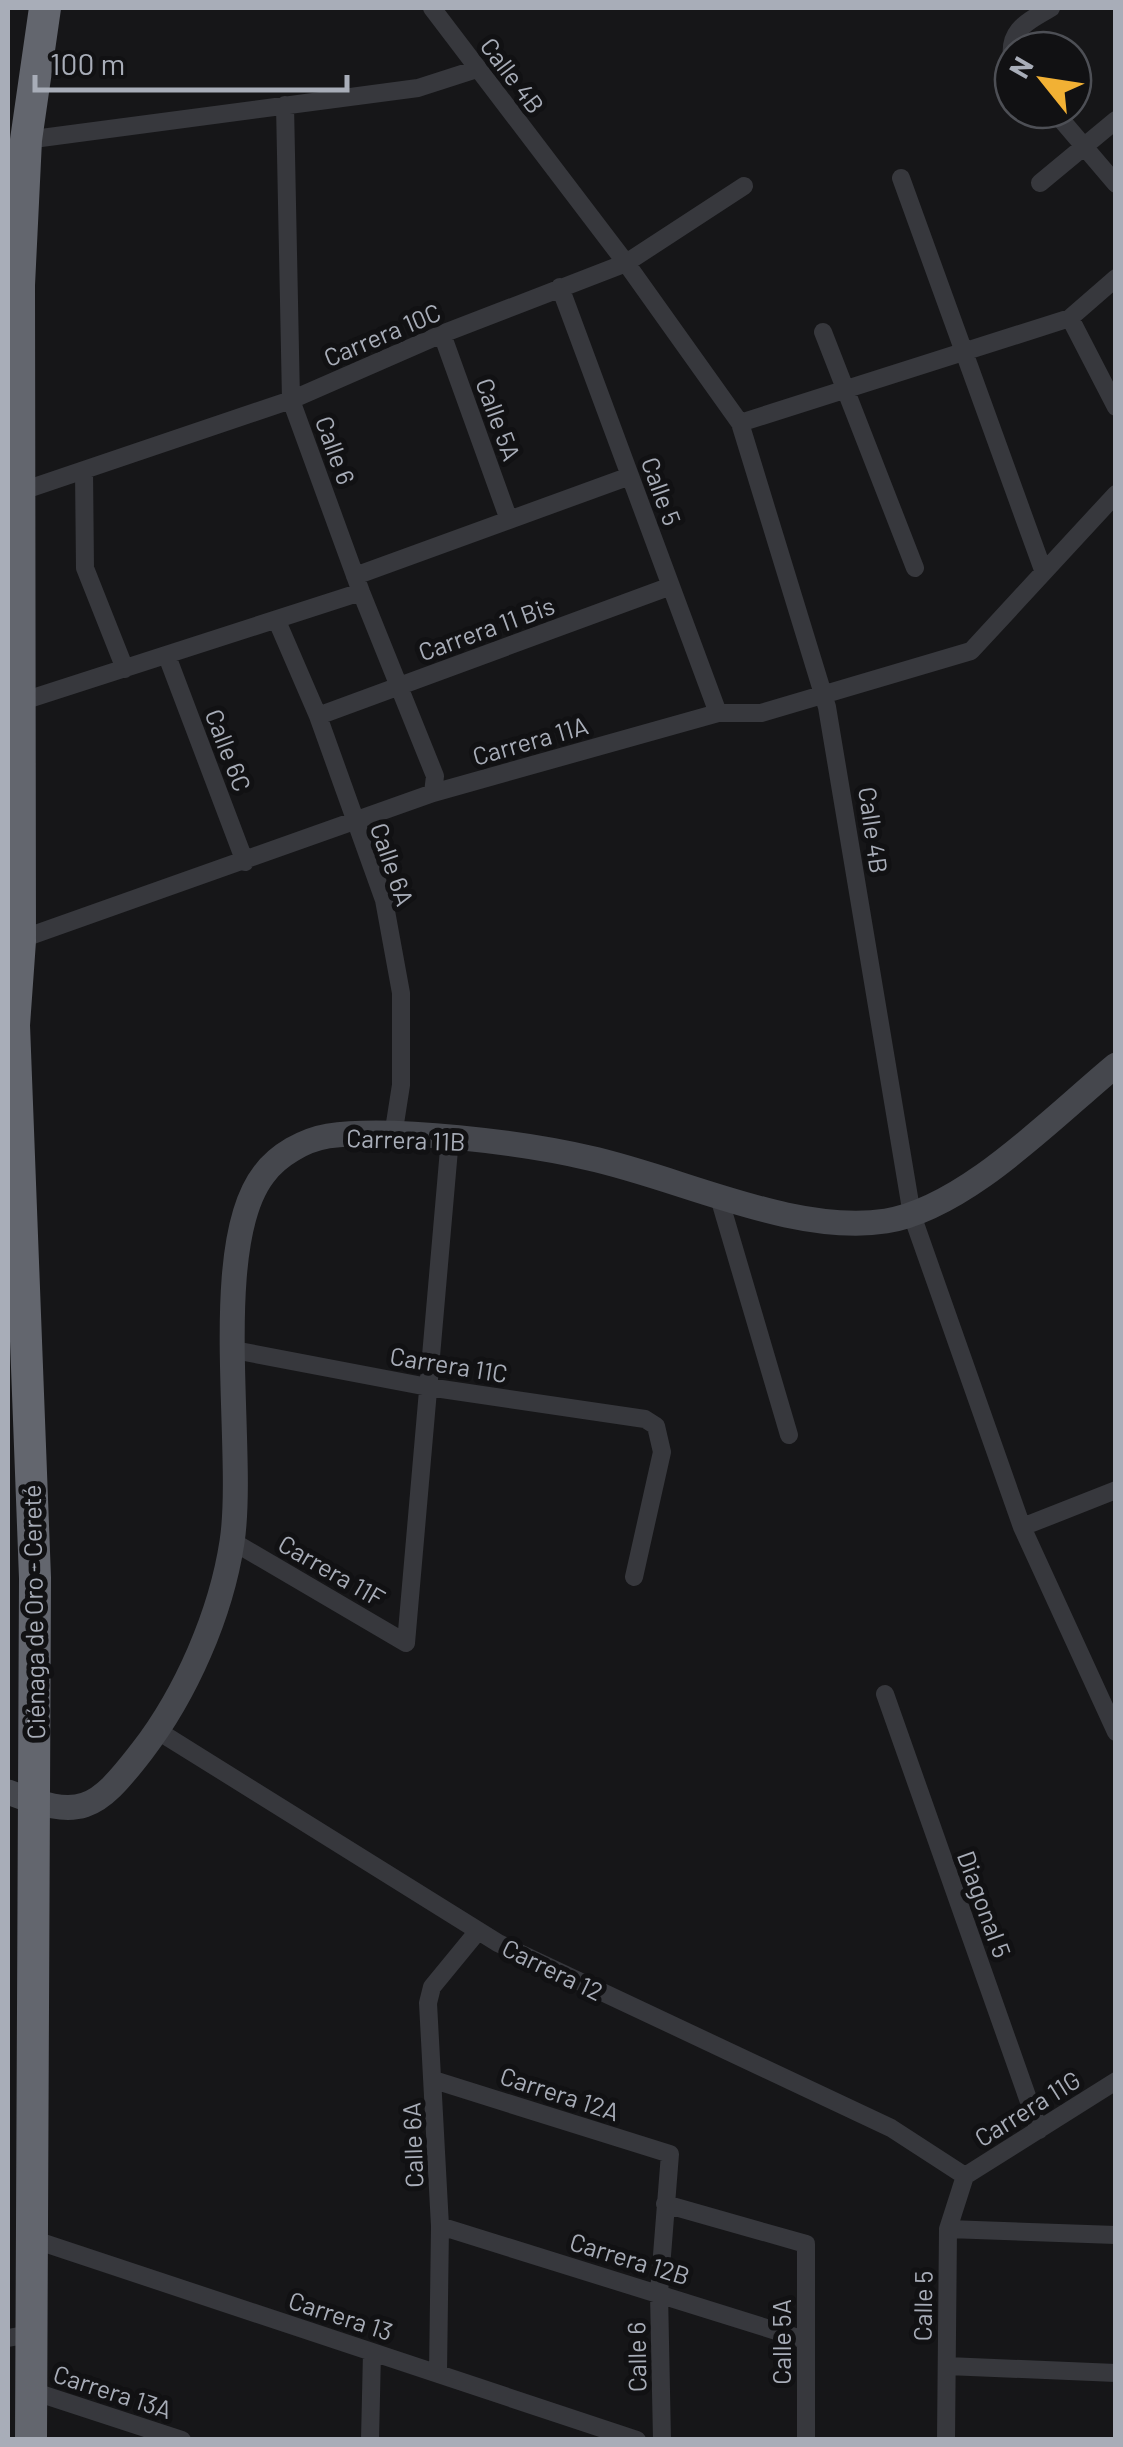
<svg xmlns="http://www.w3.org/2000/svg" width="1123" height="2447" viewBox="0 0 1123 2447" font-family="Barlow,sans-serif">
	<style>
		.lines { fill: none; stroke-linecap: round; stroke-linejoin: round }
		.street { stroke: #37383d; stroke-width: 18 }
		.secondary { stroke: #45474d; stroke-width: 25 }
		.highway { stroke: #63666e; stroke-width: 32 }
		.labels { text-anchor: middle; dominant-baseline: central; stroke-width: 10; stroke-linejoin: round; paint-order: stroke }
		.street-label { font-size: 25px; fill: #a8adb8; stroke: #111113 }
	</style>
	<rect width="100%" height="100%" fill="#161618"/>
	<g class="lines">
		<!-- street -->
		<path class="street" d="M432,8l194,255 114,160 87,284 85,508 110,312 94,205
			M1013,63c-7,-32 13,-41 38,-55
			M285,105l6,295 70,192 74,184 -2,17
			M1053,110l63,74
			M26,140l392,-52 59,-19
			M901,178l142,392
			M1040,183l76,-63
			M560,287l158,426
			M1070,318l46,89
			M823,332l92,236
			M442,334l67,186
			M740,423l330,-105 46,-40
			M84,471l1,97 40,101
			M22,491l269,-91 151,-66 184,-71 118,-77
			M355,576l275,-100
			M277,621l41,95 66,184 17,93v92l-8,51
			M167,656l78,206
			M20,702l341,-110
			M318,716l353,-130
			M13,942l420,-149 285,-80h43l210,-62 145,-157
			M718,1194l71,241
			M234,1350l194,37 217,32 11,7 6,26 -28,125
			M1022,1527l94,-37
			M232,1541l174,102 44,-505
			M885,1694l154,436
			M158,1731l340,212 393,185 74,48
			M434,2080l236,74 -11,139 3,147
			M965,2176l151,-95
			M665,2204l141,40v196
			M440,2226l365,114
			M948,2229l168,6
			M29,2238l608,202
			M8,2338l22,-4
			M947,2366l169,7
			M438,2374l2,-148 -12,-223 4,-16 46,-56
			M29,2390l153,50
			M370,2440l2,-88
			M946,2440l2,-211 17,-53"/>
		<!-- secondary -->
		<path class="secondary" d="M8,1792c73,28 87,20 134,-41 44,-57 79,-137 90,-209 14,-91 -24,-296 32,-368 14,-19 40,-34 64,-38 64,-10 197,7 261,22 92,20 204,77 297,63 80,-13 168,-105 230,-156"/>
		<!-- highway -->
		<path class="highway" d="M31,2440l4,-862 -21,-553 6,-84 -1,-656 7,-145 19,-132"/>
	</g>
	<g class="labels">
		<!-- street labels -->
		<g class="street-label">
			<text transform="translate(513 75) rotate(53)">Calle 4B</text>
			<text transform="translate(382 334) rotate(-23)">Carrera 10C</text>
			<text transform="translate(499 419) rotate(70)">Calle 5A</text>
			<text transform="translate(336 450) rotate(70)">Calle 6</text>
			<text transform="translate(662 491) rotate(70)">Calle 5</text>
			<text transform="translate(486 628) rotate(-20)">Carrera 11 Bis</text>
			<text transform="translate(530 740) rotate(-16)">Carrera 11A</text>
			<text transform="translate(229 750) rotate(69)">Calle 6C</text>
			<text transform="translate(874 830) rotate(82)">Calle 4B</text>
			<text transform="translate(393 864) rotate(71)">Calle 6A</text>
			<text transform="translate(406 1139) rotate(2)">Carrera 11B</text>
			<text transform="translate(449 1364) rotate(9)">Carrera 11C</text>
			<text transform="translate(332 1570) rotate(30)">Carrera 11F</text>
			<text transform="translate(33 1612) rotate(-91)">Ciénaga de Oro - Cereté</text>
			<text transform="translate(985 1904) rotate(70)">Diagonal 5</text>
			<text transform="translate(553 1969) rotate(26)">Carrera 12</text>
			<text transform="translate(560 2093) rotate(18)">Carrera 12A</text>
			<text transform="translate(1027 2108) rotate(-32)">Carrera 11G</text>
			<text transform="translate(412 2145) rotate(-92)">Calle 6A</text>
			<text transform="translate(630 2258) rotate(17)">Carrera 12B</text>
			<text transform="translate(922 2306) rotate(-89)">Calle 5</text>
			<text transform="translate(341 2315) rotate(18)">Carrera 13</text>
			<text transform="translate(781 2342) rotate(-90)">Calle 5A</text>
			<text transform="translate(636 2357) rotate(-91)">Calle 6</text>
			<text transform="translate(113 2391) rotate(18)">Carrera 13A</text>
		</g>
	</g>
	<!-- border -->
	<rect width="1123" height="2447" fill="none" stroke="#a8adb8" stroke-width="20"/>
	<!-- north arrow -->
	<g transform="translate(1043 80) rotate(300)"><circle r="48" fill="#111113" stroke="#4d4f55" stroke-width="2.5"/>
	<path d="M0-8L18 38L0 25L-18 38Z" fill="#f2b134"/>
	<text y="-15" font-size="28" font-weight="bold" text-anchor="middle" fill="#a8adb8">N</text>
	</g>
	<!-- scale -->
	<path d="M35 75v15h312v-15" fill="none" stroke="#a8adb8" stroke-width="5"/>
	<text x="50" y="75" font-size="30" fill="#a8adb8" stroke="#111113" stroke-width="8" paint-order="stroke">100 m</text>
</svg>
